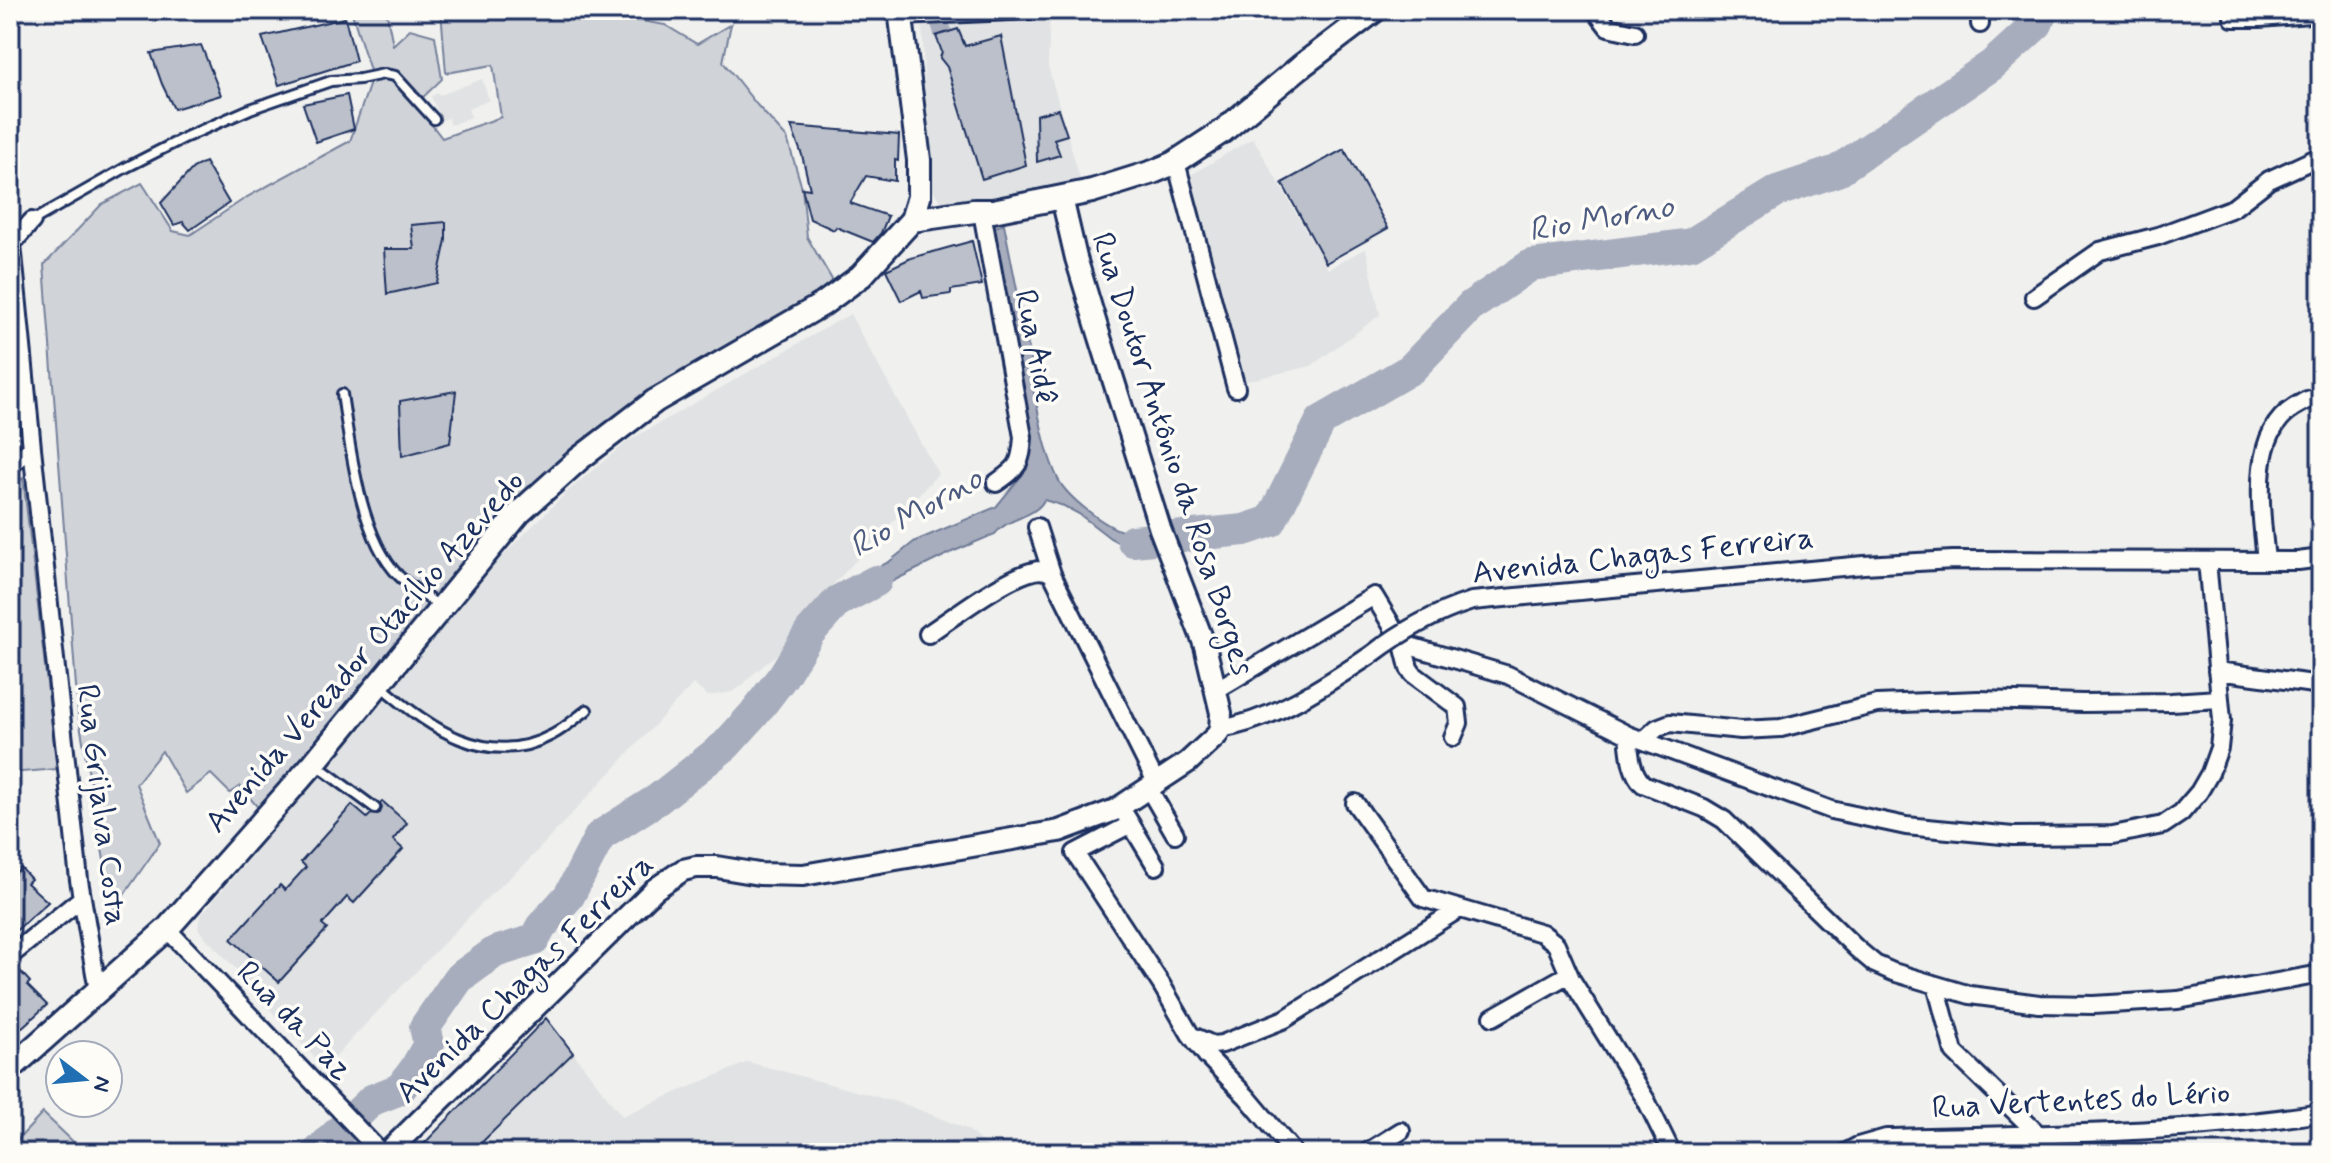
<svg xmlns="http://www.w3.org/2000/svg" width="2331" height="1163" viewBox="0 0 2331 1163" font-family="Mynerve,sans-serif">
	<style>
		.built { fill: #e0e2e3 }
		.green { fill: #d0d3d8; stroke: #76819b; stroke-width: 2 }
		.water { fill: #a7adbd; stroke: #6f7b97; stroke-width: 2 }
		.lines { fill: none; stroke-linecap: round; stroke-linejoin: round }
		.canal { stroke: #a7adbd; stroke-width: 18 }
		.river { stroke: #a7adbd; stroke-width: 32 }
		.building { fill: #bbc0ca; stroke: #1b2f5e; stroke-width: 2 }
		.service-casing { stroke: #1b2f5e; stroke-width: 14 }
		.minor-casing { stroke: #1b2f5e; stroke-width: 22 }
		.tertiary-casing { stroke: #1b2f5e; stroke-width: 26 }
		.secondary-casing { stroke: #1b2f5e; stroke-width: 28 }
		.service { stroke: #fdfcf7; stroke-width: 8 }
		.minor { stroke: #fdfcf7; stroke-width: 16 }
		.tertiary { stroke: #fdfcf7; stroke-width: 20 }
		.secondary { stroke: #fdfcf7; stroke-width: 22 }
		.minor-bridge-casing { stroke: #1b2f5e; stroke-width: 22; stroke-linecap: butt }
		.minor-bridge { stroke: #fdfcf7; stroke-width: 16 }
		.labels { text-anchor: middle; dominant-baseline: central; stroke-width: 7; stroke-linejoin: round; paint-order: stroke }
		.street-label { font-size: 32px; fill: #1b2f5e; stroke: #fdfcf7 }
		.water-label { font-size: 34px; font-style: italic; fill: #4c5b7f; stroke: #fdfcf7 }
	</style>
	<rect width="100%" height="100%" fill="#f0f0ee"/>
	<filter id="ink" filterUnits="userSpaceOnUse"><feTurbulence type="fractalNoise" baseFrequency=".0125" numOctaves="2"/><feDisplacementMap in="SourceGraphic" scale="16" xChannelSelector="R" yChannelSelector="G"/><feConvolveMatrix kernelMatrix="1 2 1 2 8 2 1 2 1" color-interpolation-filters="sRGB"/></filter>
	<g filter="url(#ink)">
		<!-- built -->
		<path class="built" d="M921,10h129l-2,56 34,120 -71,18 -62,2 -10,-7 -10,-14 -3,-19 -3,-126z
			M482,79l7,21 -21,9 3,8 -20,8 -3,-7 -7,3 -10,-25 7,-3 2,2z
			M1253,138l75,131 38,-21 14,67 -69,51 -65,15 -55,-206z
			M850,314l88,160 -113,119 5,4 -28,37 -50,41 -10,11 -10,6 -24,4 -15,-12 -168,180 -35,31 -133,138 -32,36 -76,-82 -11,-16 -36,-37 -4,-6 2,-12 139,-162 148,-183 81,-80 60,-50z
			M546,1018l76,98 126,-54 159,43 60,24 27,24h-579z"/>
		<!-- green -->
		<path class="green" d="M351,10h35l7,35 17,-16 25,7 7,43 -26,25 26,34 59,-21 -8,-52 -47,8 -5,-63h136l88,15 32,19 34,-20 -8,38 34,43 30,33 15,50 5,49 27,46 -178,104 -122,98 -274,325 -20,-24 -10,7 -19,-19 -25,19 -24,-42 -26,33 24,59 -47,68 -35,-198 -34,-448 58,-61 40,-21 31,48 17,4 57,-38 103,-56 22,-64z
			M23,478l34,291 -47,4v-285z
			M43,1113l42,40h-75v-5z"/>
		<!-- water -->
		<path class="water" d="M1004,224l30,152 -2,7c7,31 12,67 26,96 9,18 48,49 68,53 8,2 17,1 25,1l4,20 -21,-2 -24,-13 -31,-24 -15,-8 -20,-6c-9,18 -36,17 -49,34l-43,18 -108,53 -10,-6 36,-28 19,-9 26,-21 81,-34 31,-38 3,-30 -38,-211z"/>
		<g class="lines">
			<!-- canal -->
			<path class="canal" d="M936,10l7,23"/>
			<!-- river -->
			<path class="river" d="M1133,541l111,-11 27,-9 50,-100 90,-52 60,-63 60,-41 160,-21 86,-53 60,-20 155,-106 45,-41 6,-14
				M317,1153l55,-53 28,-11 15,-20 14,-25 -4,-17 34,-49 36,-26 39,-12 7,-13 28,-31 31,-60 58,-37 68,-54 28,-31 29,-38 27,-44 28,-31 38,-20"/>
		</g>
		<!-- building -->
		<path class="building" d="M345,18l11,43 -77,24 -17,-48z
			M958,29l7,17 36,-10 25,129 -44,14 -35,-112 -7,-9 2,-6 -6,-16z
			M201,45l20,50 -47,14 -12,-25 -11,-31z
			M347,95l7,34 -38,13 -13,-38z
			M1058,109l9,26 -13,4 6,16 -23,7 -1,-47z
			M791,126l108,9 -1,26 -3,-1v21l-29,-5 -16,27 38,13 -7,17 -8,9 -37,-15 -2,3 -24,-11 -8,-31 8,1 -8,-34z
			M1344,149l44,79 -62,35 -44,-80z
			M205,162l24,41 -39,27 -7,-8 -9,3 -13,-22 32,-35z
			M446,222v18l-9,43 -50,11 -3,-45h30l-3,-24z
			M972,241l10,44 -31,5v4l-28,4 -2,-7 -20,10 -15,-31 25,-12z
			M456,391l-6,52 -48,13 -2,-55z
			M382,801l25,22 -14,17 10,9 -49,54 -7,-6 -25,28 5,4 -48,53 -48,-43 49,-54 5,5 21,-23 -5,-5 51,-57 15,13 4,-4 4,1 5,-2 2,-5 -2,-5z
			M21,868l10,11 -4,4 21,19 -38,34v-58z
			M20,971l10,11 -3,3 20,20 -37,33v-58z
			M546,1018l27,35 -102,100h-56z"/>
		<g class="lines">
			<defs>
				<path id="service" d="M32,221l93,-53 61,-31 64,-28 81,-28 29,-2 24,-5 11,2 39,43
					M342,394c8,52 18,144 57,182 11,11 27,20 40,30
					M380,685c47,42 108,85 172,50 12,-6 24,-17 35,-25
					M315,764l60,44"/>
				<path id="minor" d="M1595,10l13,17 27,6
					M901,16l130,-6
					M2233,18h27l61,-5
					M1980,24v-14
					M1176,162l60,226
					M982,212l41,225c-2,27 -4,30 -27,46
					M12,244l20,204 47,432 19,111
					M10,246l22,-25
					M2034,297l66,-46 58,-15 75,-28 36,-28 52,-24
					M10,465l22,-17
					M1037,527l15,47 105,210
					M2266,561c-4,-45 -18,-125 27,-153 10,-6 16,-11 28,-10
					M1472,601l392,-36 89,-5 345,1 23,-3
					M928,634c27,-18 76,-56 106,-63 7,-2 12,-1 18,3
					M1403,644l105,31 120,60c2,17 2,36 15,49l61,24 20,12 133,129 18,15 18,8 77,23 69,9 54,1 85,-5 143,-26
					M2217,671l104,14
					M1216,690l158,-94 29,48 6,24 4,6 44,33 2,16 -6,14
					M1220,729c55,-9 105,-44 151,-74
					M1628,735l203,75 75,16 107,10 100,-1 50,-10 18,-12 18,-21 11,-19 9,-25 3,-28 -15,-159
					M1645,739l12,-11 13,-5 71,7 40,-2 96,-24 101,-4 105,3 88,-1 48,-3
					M1149,789l26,45
					M1355,803l68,95 119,35 14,11 15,35 75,121 26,53
					M1126,816l30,50
					M1131,824l-56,29 86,131 29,50 17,22 40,41 47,56
					M167,929l214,224
					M10,956l72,-58
					M1936,985l18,67 84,82
					M1493,1017l76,-43
					M1195,1037l18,8 9,-1 63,-25 174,-110
					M1366,1153l35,-22
					M1845,1153l13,-7 28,-8c145,-4 292,-3 435,-25"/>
				<path id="tertiary" d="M387,1153l268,-264 28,-19 13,-3h21l42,7 44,1 256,-44 56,-21 73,-48 29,-27 3,-6 1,-16 -16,-67 -45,-117 -61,-195 -23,-76 -14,-60"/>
				<path id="secondary" d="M900,10l19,150v37l-7,23
					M10,1069l157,-140 147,-166 205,-250 60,-54 76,-58 168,-97 38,-28 51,-56 62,-9h19l99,-20 61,-19 21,-9 49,-32 77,-64 75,-57"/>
			</defs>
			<!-- service casing -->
			<use href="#service" class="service-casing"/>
			<!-- minor casing -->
			<use href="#minor" class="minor-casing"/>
			<!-- tertiary casing -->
			<use href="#tertiary" class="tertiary-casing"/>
			<!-- secondary casing -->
			<use href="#secondary" class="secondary-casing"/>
			<!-- service -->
			<use href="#service" class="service"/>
			<!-- minor -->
			<use href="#minor" class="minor"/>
			<!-- tertiary -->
			<use href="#tertiary" class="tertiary"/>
			<!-- secondary -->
			<use href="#secondary" class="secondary"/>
			<defs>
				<path id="minor-bridge" d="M1371,655c31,-24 63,-42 101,-54"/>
			</defs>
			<!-- minor-bridge casing -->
			<use href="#minor-bridge" class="minor-bridge-casing"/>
			<!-- minor-bridge -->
			<use href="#minor-bridge" class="minor-bridge"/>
		</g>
	</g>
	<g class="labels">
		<!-- street labels -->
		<g class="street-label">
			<text transform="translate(1035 347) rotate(79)">Rua Aidê</text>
			<text transform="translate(1172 454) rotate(72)">Rua Doutor Antônio da Rosa Borges</text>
			<text transform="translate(1643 556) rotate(-6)">Avenida Chagas Ferreira</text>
			<text transform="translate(365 652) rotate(-49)">Avenida Vereador Otacílio Azevedo</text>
			<text transform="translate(101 805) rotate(83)">Rua Grijalva Costa</text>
			<text transform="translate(525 979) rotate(-44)">Avenida Chagas Ferreira</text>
			<text transform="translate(294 1021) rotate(46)">Rua da Paz</text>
			<text transform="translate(2081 1101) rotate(-3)">Rua Vertentes do Lério</text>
		</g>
		<!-- water labels -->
		<g class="water-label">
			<text transform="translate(1601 219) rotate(-10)">Rio Morno</text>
			<text transform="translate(916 513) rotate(-30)">Rio Morno</text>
		</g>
	</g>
	<!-- margin -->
	<rect width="2331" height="1163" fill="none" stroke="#fdfcf7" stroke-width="40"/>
	<rect x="20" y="20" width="2291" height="1123" fill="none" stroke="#1b2f5e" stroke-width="3" filter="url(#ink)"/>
	<!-- north arrow -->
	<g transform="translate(84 1079) rotate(106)"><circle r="38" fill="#fdfcf7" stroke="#a3aaba" stroke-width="2"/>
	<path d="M0-6L14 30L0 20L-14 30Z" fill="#1f6fb2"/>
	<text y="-12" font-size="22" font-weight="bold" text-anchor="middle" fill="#1b2f5e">N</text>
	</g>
</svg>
